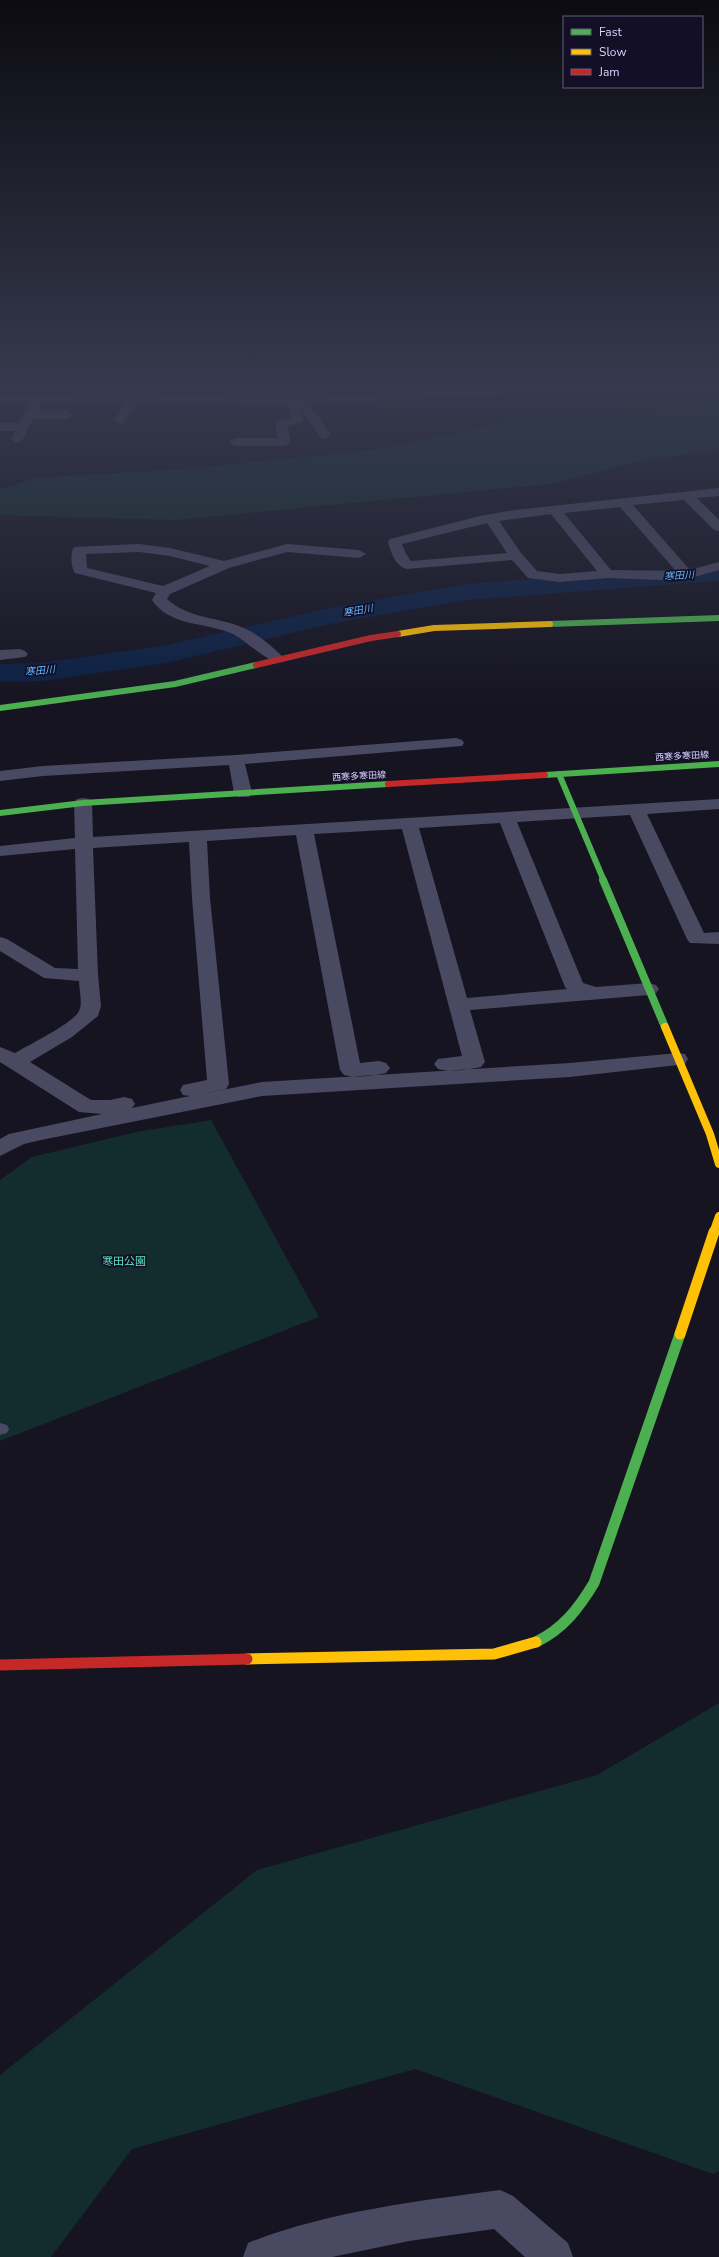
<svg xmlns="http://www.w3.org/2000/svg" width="719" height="2257" viewBox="0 0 719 2257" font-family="'Nunito Sans','Noto Sans JP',sans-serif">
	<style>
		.green { fill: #132c2d }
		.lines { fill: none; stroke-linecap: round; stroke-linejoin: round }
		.river { fill: #0d2144; fill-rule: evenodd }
		.lane { fill: #4a4962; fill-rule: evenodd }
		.street { fill: #4a4962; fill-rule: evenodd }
		.fast-far2 { stroke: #4caf50; stroke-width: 6 }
		.fast-far1 { stroke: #4caf50; stroke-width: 8 }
		.fast { stroke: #4caf50; stroke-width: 11 }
		.slow-far2 { stroke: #ffc107; stroke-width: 6 }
		.slow-far1 { stroke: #ffc107; stroke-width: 8 }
		.slow { stroke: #ffc107; stroke-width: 11 }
		.jam-far1 { stroke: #c62828; stroke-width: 6 }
		.jam { stroke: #c62828; stroke-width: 11 }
		.labels { text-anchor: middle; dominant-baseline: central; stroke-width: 3.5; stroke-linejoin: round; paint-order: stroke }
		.far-street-label { font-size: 9px; fill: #d9d4ff; stroke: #130f26 }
		.far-water-label { font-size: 10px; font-style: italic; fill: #62b6ff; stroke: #130f26 }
		.park-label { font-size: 11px; fill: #5fe0c0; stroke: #130f26 }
	</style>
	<rect width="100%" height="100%" fill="#161421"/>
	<!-- green -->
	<path class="green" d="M719,404v45l-78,12 -92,23 -374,36 -175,-5v-26l37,-11 162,-10 187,-20 130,-27 124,-7z
		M211,1120l108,197 -319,124v-261l32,-23 104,-25z
		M719,1703v468l-6,3 -298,-105 -283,80 -81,108h-51v-182l257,-205 340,-95z"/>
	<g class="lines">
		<!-- river -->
		<path class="river" d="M719,565v16l-254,19 -135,24 -164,39 -124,18 -42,1v-18l42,-1 124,-18 164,-37 135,-24z"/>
		<!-- lane -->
		<path class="lane" d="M0,1423l7,2 2,4 -2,4 -7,2z"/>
		<!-- street -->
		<path class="street" d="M453,388h87l-6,3 -65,5 -5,-2 -49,5 -106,5 22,31 -6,4 -4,-1 -21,-29 4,11 -2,2 -15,4 4,16 -6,4h-50l-6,-4 6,-4h43l-3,-14 2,-3 14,-3 -4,-13 -149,-4 -14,21 -4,2 -6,-4 13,-19 -85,1 -5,9h30l6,4 -6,4h-34l-10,20 -6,4 -6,-4 4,-8h-15v-8h19l11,-21h-30v-6l135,-2 148,5 132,-6z
			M719,488v8l-22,2 22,22v11l-5,-1 -30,-30 -51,5 57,65 29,-8v8l-32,9 -23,1 -57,-2 -47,4 -32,-4 -16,-18 -105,9c-12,-3 -16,-17 -19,-27l2,-3 90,-23 35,-6zM620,507l56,64 -65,-1 -47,-57zM551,514l46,57 -37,3 -23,-3 -16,-18 -22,-32zM487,523l20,30 -96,8 -5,-7 -4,-10z
			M139,544l31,4 54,13 63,-17 72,6 7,4 -7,4 -72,-6 -58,16 -59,26 -3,5c20,18 45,18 69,26 18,6 33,18 46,31l3,3 -3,3c-13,3 -35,-21 -49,-28 -26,-12 -63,-7 -81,-34l4,-7 -81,-20c-4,-5 -5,-21 -1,-26zM139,552l31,4 40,10 -47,20 -76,-18 -1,-14z
			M20,649l5,2 3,3 -3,3 -25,3v-10z
			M456,738l6,2 2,3 -2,3 -217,18 7,29 -3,4h-12l-3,-4 -5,-28 -186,11 -43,5v-10l43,-5 193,-11z
			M83,798l6,1 3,4 1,34 626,-38v10l-72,5 57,119 15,-1v12l-29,-1 -3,-4 -57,-124 -113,7 66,161 13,4 53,-4 7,2 3,4 -3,4 -7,2 -179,15 15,52 -4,5c-13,3 -30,5 -43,2l-4,-5 4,-5 24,-3 -60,-227 -88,5 46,229 19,-2 7,2 4,5 -4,5c-13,3 -29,5 -42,2l-4,-5 -44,-235 -89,6 3,57 19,186 -3,5 -19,4 55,-11 308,-19 108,-10 7,1 3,5 -3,5 -7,1 -108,12 -308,19 -221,44 -17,4 -24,12v-17l9,-5 93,-20 -23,-2 -79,-50v-15l15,6c12,-7 60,-31 64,-42 4,-8 0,-21 0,-30l-35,-3 -44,-27v-14l7,2 48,29 23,1 -3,-120 -75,7v-10l75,-8 -1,-35 3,-4zM500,823l65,164 2,2 -100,9 -48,-170zM189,842l3,56 15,182 -24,5 -3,5 3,5 7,1 -58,12 3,-4 -3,-5 -8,-2 -14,3h-19l-61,-38 42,-25 26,-21 3,-10 -3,-31 -5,-127z
			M500,2190l13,6 55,47 5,14h-48l-31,-28 -85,12 -77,16h-89l5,-14c77,-31 170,-42 252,-53z"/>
		<!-- fast-far2 -->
		<path class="fast-far2" d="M550,624l169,-6
			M0,708l175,-24 81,-19
			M559,774l45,107
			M545,775l174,-11
			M0,813l83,-10 305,-19"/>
		<!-- fast-far1 -->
		<path class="fast-far1" d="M603,880l62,147"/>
		<!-- fast -->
		<path class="fast" d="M536,1642c27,-13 43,-34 58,-59l86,-249"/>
		<!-- slow-far2 -->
		<path class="slow-far2" d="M398,634l36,-6 116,-4"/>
		<!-- slow-far1 -->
		<path class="slow-far1" d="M665,1027l45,107 9,30
			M713,1233l6,-17"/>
		<!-- slow -->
		<path class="slow" d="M680,1334l34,-102
			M247,1659l247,-5 42,-12"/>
		<!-- jam-far1 -->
		<path class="jam-far1" d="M256,665l115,-27 27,-4
			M388,784l157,-9"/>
		<!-- jam -->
		<path class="jam" d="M0,1665l247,-6"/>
	</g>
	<!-- sky -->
	<linearGradient id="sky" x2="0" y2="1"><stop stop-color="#0c0b12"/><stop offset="0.55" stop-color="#363a4e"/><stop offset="1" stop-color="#363a4e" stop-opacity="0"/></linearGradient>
	<rect width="719" height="704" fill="url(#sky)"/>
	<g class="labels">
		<!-- far-street labels -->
		<g class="far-street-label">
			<text transform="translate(682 756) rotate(-3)">西寒多寒田線</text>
			<text transform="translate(359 776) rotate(-3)">西寒多寒田線</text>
		</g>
		<!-- far-water labels -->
		<g class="far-water-label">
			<text transform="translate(679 576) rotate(-4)">寒田川</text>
			<text transform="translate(358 611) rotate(-10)">寒田川</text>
			<text transform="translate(40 671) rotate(-5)">寒田川</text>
		</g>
		<!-- park labels -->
		<g class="park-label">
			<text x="124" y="1261">寒田公園</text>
		</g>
	</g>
	<!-- legend -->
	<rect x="563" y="16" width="140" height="72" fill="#130f26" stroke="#625e7d"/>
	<rect x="571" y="29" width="20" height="6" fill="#4caf50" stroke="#625e7d"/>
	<text x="599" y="36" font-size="12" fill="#d9d4ff">Fast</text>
	<rect x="571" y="49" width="20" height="6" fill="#ffc107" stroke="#625e7d"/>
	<text x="599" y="56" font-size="12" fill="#d9d4ff">Slow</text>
	<rect x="571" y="69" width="20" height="6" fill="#c62828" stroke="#625e7d"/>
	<text x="599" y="76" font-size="12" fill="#d9d4ff">Jam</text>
</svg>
